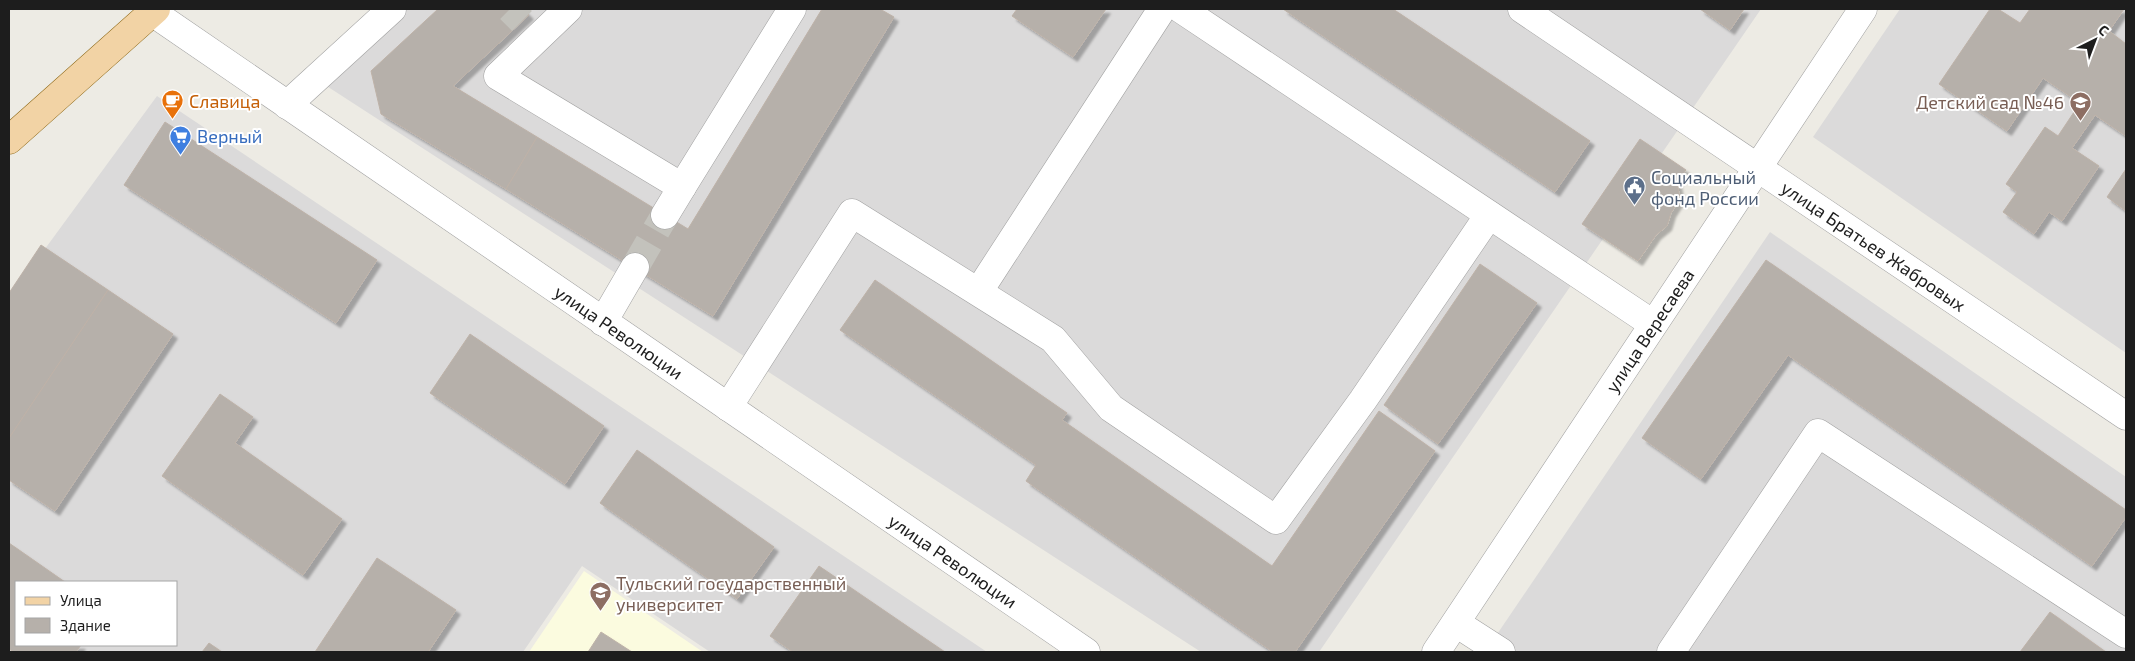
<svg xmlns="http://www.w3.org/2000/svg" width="2135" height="661" viewBox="0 0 2135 661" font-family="'Exo 2',sans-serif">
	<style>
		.residential { fill: #dbdada; fill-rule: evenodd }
		.education { fill: #fbfbdf }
		.building { fill: #b6b0aa; stroke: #beb2a8; filter: url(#shadow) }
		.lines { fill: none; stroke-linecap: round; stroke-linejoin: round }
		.minor-tunnel { stroke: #c3c2bc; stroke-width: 28; stroke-dasharray: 28 14; stroke-linecap: butt }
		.minor-casing { stroke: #a1a1a1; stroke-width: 29 }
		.major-casing { stroke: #88630f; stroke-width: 29 }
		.minor { stroke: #fff; stroke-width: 28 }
		.major { stroke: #f2d3a5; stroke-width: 28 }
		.labels { text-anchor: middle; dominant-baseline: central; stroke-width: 4; stroke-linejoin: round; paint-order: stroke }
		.food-label { font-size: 18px; fill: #c56008; stroke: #fff; text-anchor: start }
		.education-label { font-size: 18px; fill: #785e54; stroke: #fff; text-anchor: end }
		.shop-label { font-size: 18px; fill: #366cbe; stroke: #fff; text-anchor: start }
		.service-label { font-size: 18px; fill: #4e5e75; stroke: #fff; text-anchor: start }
		.street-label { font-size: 18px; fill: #1d1d1d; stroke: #fff }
	</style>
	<defs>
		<filter id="shadow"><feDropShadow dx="4.5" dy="4.5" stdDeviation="1" flood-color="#0004"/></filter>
	</defs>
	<rect width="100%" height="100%" fill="#edebe4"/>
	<!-- residential -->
	<path class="residential" d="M402,9h1359l-442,643h-118l-879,-569z
		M1900,9h226v344l-313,-216z
		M157,96l830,556h-277l-128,-86 -59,86h-514v-354zM16,582h160v63h-160z
		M1770,232l356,245v175h-641z"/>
	<!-- education -->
	<path class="education" d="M584,571l119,81h-174z"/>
	<!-- building -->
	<path class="building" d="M438,9h85l6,6 -76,71 84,51 -31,52 -125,-75 -10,-43z
		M822,9h58l14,8 -181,299 -207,-127 31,-52 151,92z
		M1017,9h89l-33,48 -61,-41z
		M1283,9h110l197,132 -35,51z
		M1700,9h44l-14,21z
		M1990,9h8l22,14 10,-14h94l-15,22 17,13v92l-31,-21 -23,33 27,18 -37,55 -13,-9 -15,22 -31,-22 14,-20 -11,-8 39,-57 13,9 22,-33 -37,-25 -36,53 -68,-47z
		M165,122l212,138 -41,63 -212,-138z
		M1640,139l46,31 -9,12 3,17 -9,14 -4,13 -11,9 -18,26 -56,-37z
		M2126,169v42l-19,-14z
		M41,245l67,45 -99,148v-145z
		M1766,260l360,250v7l-34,49 -304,-211 -87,124 -59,-41z
		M1480,264l57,39 -99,141 -54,-39z
		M875,280l192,133 -5,7 210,146 107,-155 56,40 -140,201h-22l-247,-171 10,-16 -196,-135z
		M108,290l65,44 -118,177 -46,-31v-42z
		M470,334l134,92 -39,58 -135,-91z
		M220,394l33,23 -18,26 107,76 -39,56 -141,-99z
		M637,450l137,97 -37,52 -137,-96z
		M9,543l56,39h-49v63h65l-5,7h-62l-5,-3z
		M377,558l79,52 -28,42h-113z
		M819,566l126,86h-152l-23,-16z
		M2050,612l56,40h-86z
		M601,632l31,20h-44z
		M209,643l13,9h-20z"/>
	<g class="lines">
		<!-- minor-tunnel -->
		<path class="minor-tunnel" d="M510,9l12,12
			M635,267l30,-52"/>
		<defs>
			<g id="minor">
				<path d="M568,9l-70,67 184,111 110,-178"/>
				<path d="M1181,9l472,315"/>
				<path id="s1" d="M1522,9l604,407"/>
				<path id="s2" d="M152,12l934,640"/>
				<path d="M287,105l105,-96"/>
				<path d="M665,215l17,-28"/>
				<path d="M979,291l183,-282"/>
				<path d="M603,322l32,-55"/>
				<path d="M728,407l124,-194 201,126 58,69 165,112 87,-120 126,-185"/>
				<path d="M1456,623l45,29"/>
				<path id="s3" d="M1436,652l427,-643"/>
				<path d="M1671,652l147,-219 308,201"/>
			</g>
			<path id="major" d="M9,140l147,-131"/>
		</defs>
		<!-- minor casing -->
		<use href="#minor" class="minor-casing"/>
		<!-- major casing -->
		<use href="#major" class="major-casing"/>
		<!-- minor -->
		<use href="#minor" class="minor"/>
		<!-- major -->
		<use href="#major" class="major"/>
	</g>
	<!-- icons -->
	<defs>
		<symbol id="cafe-pin" viewBox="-11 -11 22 30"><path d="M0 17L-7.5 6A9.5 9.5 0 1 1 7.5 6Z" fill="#e8710a" stroke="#fff"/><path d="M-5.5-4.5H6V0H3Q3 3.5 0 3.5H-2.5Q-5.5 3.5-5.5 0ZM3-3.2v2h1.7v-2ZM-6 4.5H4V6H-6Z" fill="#fff"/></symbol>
		<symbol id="school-pin" viewBox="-11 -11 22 30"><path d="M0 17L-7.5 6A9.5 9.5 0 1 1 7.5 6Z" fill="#8d6e63" stroke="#fff"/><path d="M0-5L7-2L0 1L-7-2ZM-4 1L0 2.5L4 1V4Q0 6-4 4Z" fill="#fff"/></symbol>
		<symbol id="supermarket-pin" viewBox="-11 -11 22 30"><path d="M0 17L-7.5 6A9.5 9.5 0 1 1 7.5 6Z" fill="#3f7fe0" stroke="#fff"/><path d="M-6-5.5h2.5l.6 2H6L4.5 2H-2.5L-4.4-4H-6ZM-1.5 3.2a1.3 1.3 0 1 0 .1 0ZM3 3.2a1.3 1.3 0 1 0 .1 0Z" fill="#fff"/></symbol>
		<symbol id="civic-pin" viewBox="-11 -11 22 30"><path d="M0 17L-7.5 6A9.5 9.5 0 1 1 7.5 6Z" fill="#5c6f8a" stroke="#fff"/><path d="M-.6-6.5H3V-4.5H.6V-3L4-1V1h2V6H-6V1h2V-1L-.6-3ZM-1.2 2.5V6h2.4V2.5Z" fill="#fff"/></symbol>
		<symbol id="university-pin" viewBox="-11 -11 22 30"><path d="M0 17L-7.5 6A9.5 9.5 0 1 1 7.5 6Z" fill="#8d6e63" stroke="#fff"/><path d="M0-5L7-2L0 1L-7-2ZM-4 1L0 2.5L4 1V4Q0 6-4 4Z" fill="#fff"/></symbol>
	</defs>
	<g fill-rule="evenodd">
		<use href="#cafe-pin" x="160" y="88" width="25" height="34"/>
		<use href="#school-pin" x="2068" y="90" width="25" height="34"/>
		<use href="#supermarket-pin" x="168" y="124" width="25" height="34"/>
		<use href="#civic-pin" x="1622" y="174" width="25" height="34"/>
		<use href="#university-pin" x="588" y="580" width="25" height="34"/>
	</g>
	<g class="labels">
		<!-- food labels -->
		<g class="food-label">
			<text x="189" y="101">Славица</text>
		</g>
		<!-- education labels -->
		<g class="education-label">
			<text x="2064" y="102">Детский сад №46</text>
			<text x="616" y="583" text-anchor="start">Тульский государственный<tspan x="616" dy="21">университет</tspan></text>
		</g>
		<!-- shop labels -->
		<g class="shop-label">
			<text x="197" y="136">Верный</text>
		</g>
		<!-- service labels -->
		<g class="service-label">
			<text x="1651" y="177">Социальный<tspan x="1651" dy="21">фонд России</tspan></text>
		</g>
		<!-- street labels -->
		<g class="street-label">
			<text stroke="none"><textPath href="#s1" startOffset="424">улица Братьев Жабровых</textPath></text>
			<text stroke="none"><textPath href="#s3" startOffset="386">улица Вересаева</textPath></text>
			<text stroke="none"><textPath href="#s2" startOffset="566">улица Революции</textPath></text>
			<text stroke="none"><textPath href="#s2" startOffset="971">улица Революции</textPath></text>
		</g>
	</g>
	<!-- border -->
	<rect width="2135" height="661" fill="none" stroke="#1d1d1d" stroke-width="20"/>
	<!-- legend -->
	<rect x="15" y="581" width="162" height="65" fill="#ffffff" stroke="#a5a5a5"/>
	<rect x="25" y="597" width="25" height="8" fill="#f2d3a5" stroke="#a5a5a5"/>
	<text x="60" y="606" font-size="15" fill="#1d1d1d">Улица</text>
	<rect x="25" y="618" width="25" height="15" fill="#b6b0aa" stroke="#a5a5a5"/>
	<text x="60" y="631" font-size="15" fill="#1d1d1d">Здание</text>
	<!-- north arrow -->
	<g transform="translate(2095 40) rotate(42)" stroke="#ffffff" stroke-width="4" paint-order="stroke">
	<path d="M0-4L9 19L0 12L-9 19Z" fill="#1d1d1d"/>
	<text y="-8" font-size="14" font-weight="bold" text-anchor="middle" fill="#1d1d1d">С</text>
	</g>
</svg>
